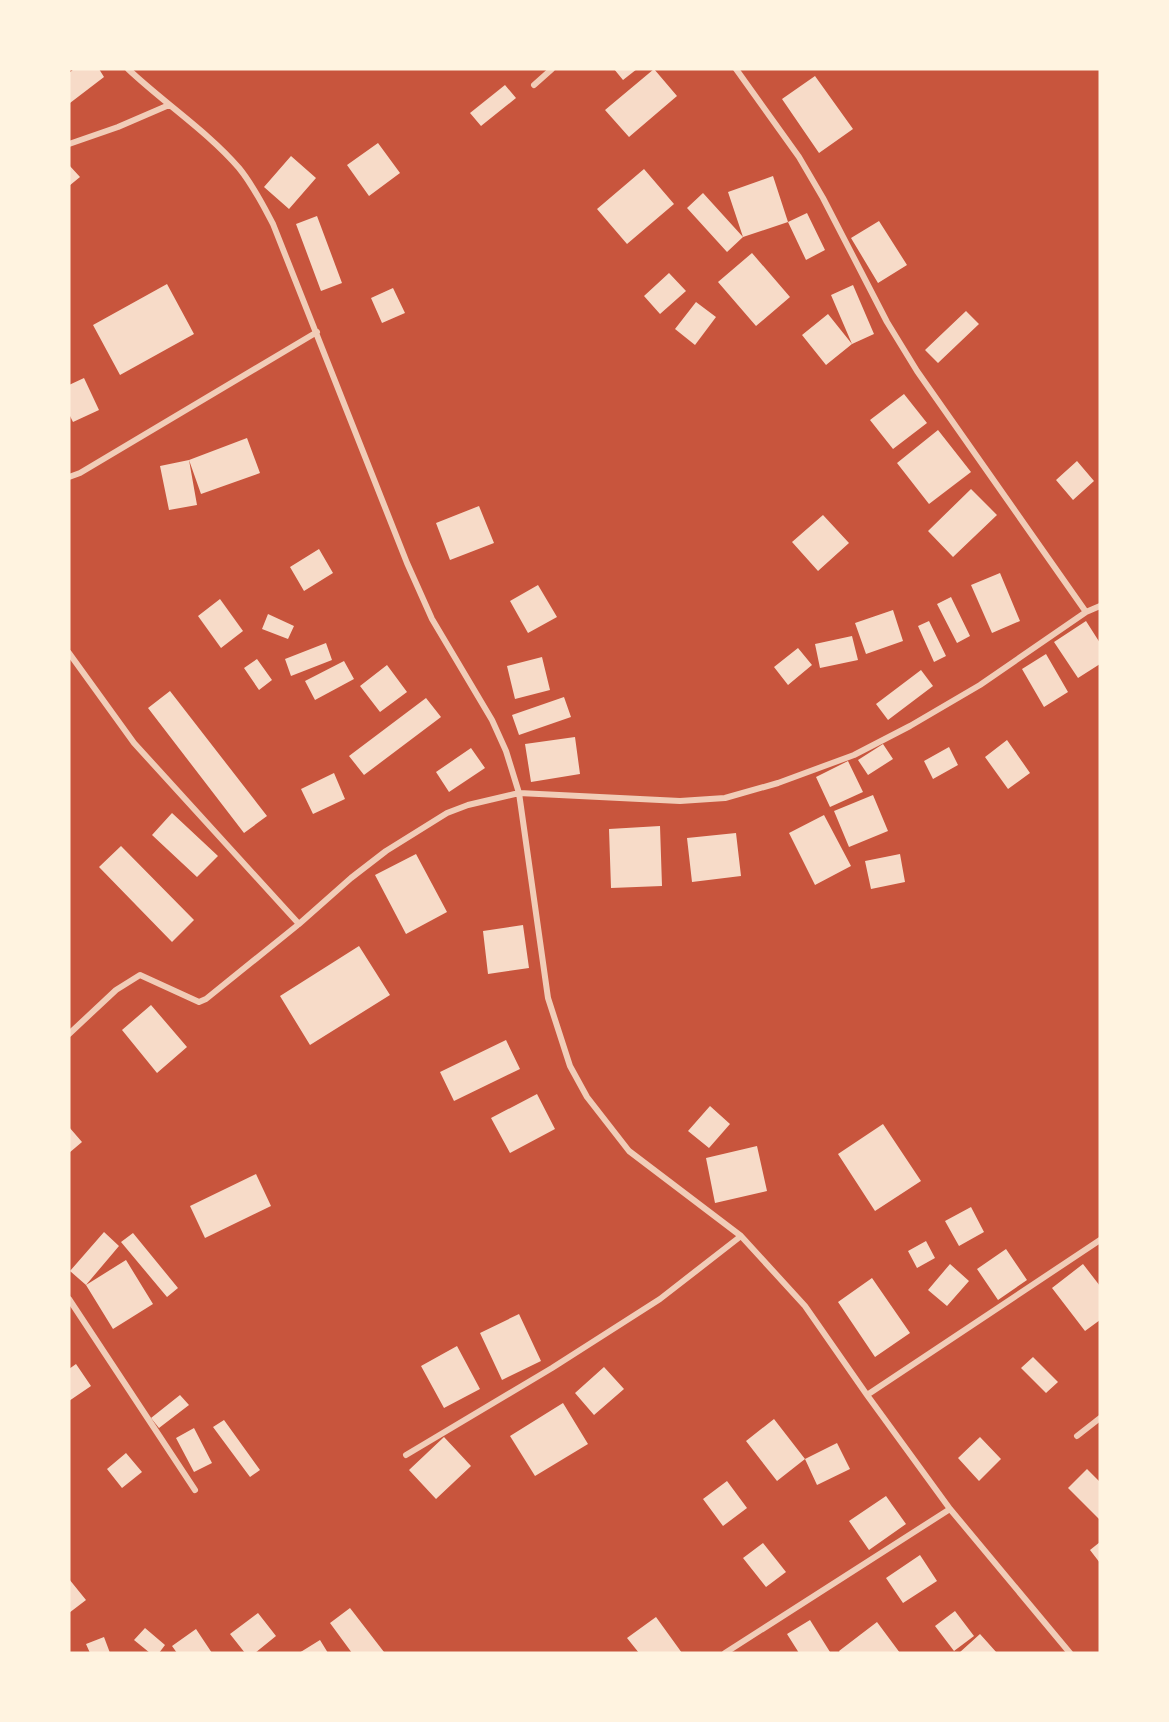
<svg xmlns="http://www.w3.org/2000/svg" width="1169" height="1722" viewBox="0 0 1169 1722" font-family="Figtree,sans-serif">
	<style>
		.building { fill: #f7dbc8 }
		.lines { fill: none; stroke-linecap: round; stroke-linejoin: round }
		.minor { stroke: #f1ccb7; stroke-width: 6 }
	</style>
	<rect width="100%" height="100%" fill="#c8553d"/>
	<!-- building -->
	<path class="building" d="M74,69h25l5,8 -34,26 -1,-30z
		M614,69h23l-14,11z
		M654,69l23,27 -48,41 -24,-27z
		M815,76l38,53 -34,24 -37,-54z
		M505,85l11,13 -35,28 -11,-13z
		M378,143l22,30 -31,23 -22,-31z
		M291,156l25,22 -27,31 -25,-22z
		M69,165l11,12 -11,9z
		M644,169l30,35 -47,40 -30,-35z
		M773,176l15,46 -45,15 -15,-45z
		M703,193l40,44 -16,15 -40,-44z
		M807,213l18,37 -19,10 -18,-38z
		M317,216l25,67 -21,8 -25,-67z
		M879,221l28,44 -29,18 -27,-45z
		M752,253l38,44 -34,29 -38,-44z
		M669,273l17,18 -26,23 -16,-18z
		M167,284l27,50 -74,41 -27,-50z
		M853,285l21,49 -22,10 -26,21 -24,-30 26,-21 24,30 -21,-49z
		M393,288l12,25 -23,10 -11,-25z
		M696,302l20,15 -21,28 -20,-16z
		M966,311l13,13 -41,39 -13,-13z
		M84,378l15,32 -26,12 -4,-8v-29z
		M904,394l23,29 -34,26 -23,-29z
		M938,430l33,42 -42,32 -32,-41z
		M247,438l13,35 -59,21 -12,-34z
		M189,460l8,45 -28,5 -9,-44z
		M1077,461l17,20 -21,19 -17,-20z
		M971,489l26,26 -44,42 -25,-26z
		M479,506l15,37 -44,17 -14,-37z
		M823,515l26,28 -31,28 -26,-29z
		M319,549l14,24 -29,18 -14,-24z
		M1000,573l20,48 -28,12 -21,-48z
		M538,585l19,32 -29,16 -18,-32z
		M951,597l19,39 -13,7 -20,-39z
		M220,599l23,32 -22,17 -23,-32z
		M893,610l10,31 -37,13 -11,-31z
		M268,614l26,12 -6,13 -26,-10z
		M929,621l17,35 -12,6 -16,-36z
		M1086,621l14,22v21l-22,14 -24,-36z
		M852,636l6,24 -38,8 -5,-24z
		M326,643l6,17 -41,16 -6,-17z
		M798,648l14,17 -24,20 -14,-18z
		M1046,654l22,38 -24,15 -22,-38z
		M542,657l8,33 -35,9 -8,-33z
		M257,659l15,21 -13,10 -15,-22z
		M344,661l10,18 -39,21 -10,-19z
		M387,665l20,27 -27,20 -20,-26z
		M921,670l12,16 -45,34 -12,-16z
		M170,691l97,125 -23,17 -96,-125z
		M564,697l7,20 -52,18 -7,-20z
		M426,698l15,19 -77,58 -15,-19z
		M575,737l5,37 -49,8 -6,-38z
		M1007,740l23,33 -22,16 -23,-32z
		M883,744l10,15 -25,16 -10,-15z
		M949,747l9,18 -25,14 -9,-18z
		M471,748l14,20 -36,24 -13,-20z
		M848,761l15,31 -33,15 -14,-30z
		M334,773l11,26 -32,15 -12,-25z
		M873,795l15,36 -39,16 -15,-36z
		M172,813l46,43 -21,21 -45,-42z
		M824,815l27,51 -36,19 -26,-52z
		M660,826l2,60 -51,2 -2,-59z
		M736,833l5,43 -49,6 -5,-44z
		M121,846l73,74 -22,22 -73,-75z
		M416,854l31,58 -41,22 -31,-59z
		M900,854l5,28 -34,7 -6,-28z
		M523,925l6,43 -41,6 -5,-43z
		M359,946l31,49 -80,50 -30,-49z
		M151,1005l36,42 -30,26 -35,-43z
		M506,1040l14,29 -66,32 -14,-29z
		M537,1094l18,35 -45,24 -19,-35z
		M710,1106l20,18 -21,24 -21,-17z
		M883,1124l38,57 -46,30 -37,-57z
		M69,1127l13,15 -13,11z
		M757,1146l10,45 -52,12 -9,-45z
		M256,1174l15,32 -66,32 -15,-32z
		M971,1207l13,25 -25,14 -14,-25z
		M104,1232l15,14 -33,39 -16,-14z
		M133,1233l45,55 -11,9 -46,-55z
		M926,1241l9,17 -18,10 -9,-17z
		M1006,1249l21,31 -29,20 -21,-31z
		M126,1260l27,44 -40,25 -27,-44z
		M950,1264l19,17 -22,25 -19,-16z
		M1083,1264l17,22v34l-15,11 -33,-43z
		M872,1278l38,55 -35,24 -37,-55z
		M519,1314l22,47 -39,19 -22,-47z
		M457,1346l23,43 -36,19 -23,-42z
		M1033,1357l25,25 -12,11 -25,-25z
		M76,1364l15,22 -22,15v-32z
		M604,1367l20,22 -30,26 -19,-22z
		M180,1395l9,10 -30,23 -8,-10z
		M563,1403l25,41 -53,32 -25,-40z
		M774,1419l31,40 32,-16 13,26 -33,16 -12,-26 -28,22 -31,-40z
		M224,1420l36,50 -10,7 -37,-50z
		M194,1428l18,35 -18,9 -18,-34z
		M444,1437l27,29 -35,33 -27,-29z
		M980,1437l21,22 -22,22 -21,-23z
		M126,1453l16,19 -20,16 -15,-19z
		M1087,1469l13,13v38l-32,-32z
		M727,1481l20,27 -24,18 -20,-27z
		M886,1496l20,28 -37,26 -20,-29z
		M1100,1542v21l-10,-13z
		M763,1543l23,29 -20,15 -23,-29z
		M920,1555l17,26 -34,22 -17,-25z
		M69,1579l17,21 -17,13z
		M350,1608l34,44 -1,1h-31l-22,-30z
		M955,1611l19,25 -20,15 -19,-25z
		M258,1613l18,23 -21,17h-10l-15,-19z
		M656,1617l26,36h-43l-12,-15z
		M810,1620l20,32 -2,1h-29l-12,-19z
		M877,1622l23,31h-60l-1,-2z
		M145,1628l20,17 -6,8h-9l-16,-13z
		M196,1629l16,24h-35l-5,-7z
		M980,1634l17,19h-38z
		M104,1637l6,16h-20l-4,-9z
		M320,1640l8,13h-29z"/>
	<g class="lines">
		<!-- minor -->
		<path class="minor" d="M128,69c36,34 79,62 111,99 14,17 24,37 34,56l134,339 25,56 60,101 14,31 13,42 29,205 22,68 17,31 42,54 112,85 64,70 62,89 83,114 120,144
			M736,69l63,88 24,41 64,124 30,49 169,241
			M534,85l18,-16
			M69,144l49,-17 51,-22
			M69,477l11,-4 237,-141
			M69,653l65,90 165,181
			M69,1034l47,-44 24,-15 59,27 7,-3 93,-75 52,-46 35,-27 61,-38 21,-8 51,-12 161,8 45,-3 53,-15 76,-28 56,-29 70,-41 106,-73 14,-6
			M69,1299l126,191
			M867,1395l233,-155
			M1077,1436l23,-18
			M406,1455l146,-87 108,-69 81,-63
			M725,1653l225,-144"/>
	</g>
	<!-- border -->
	<rect width="1169" height="1722" fill="none" stroke="#fff3e0" stroke-width="141"/>
</svg>
